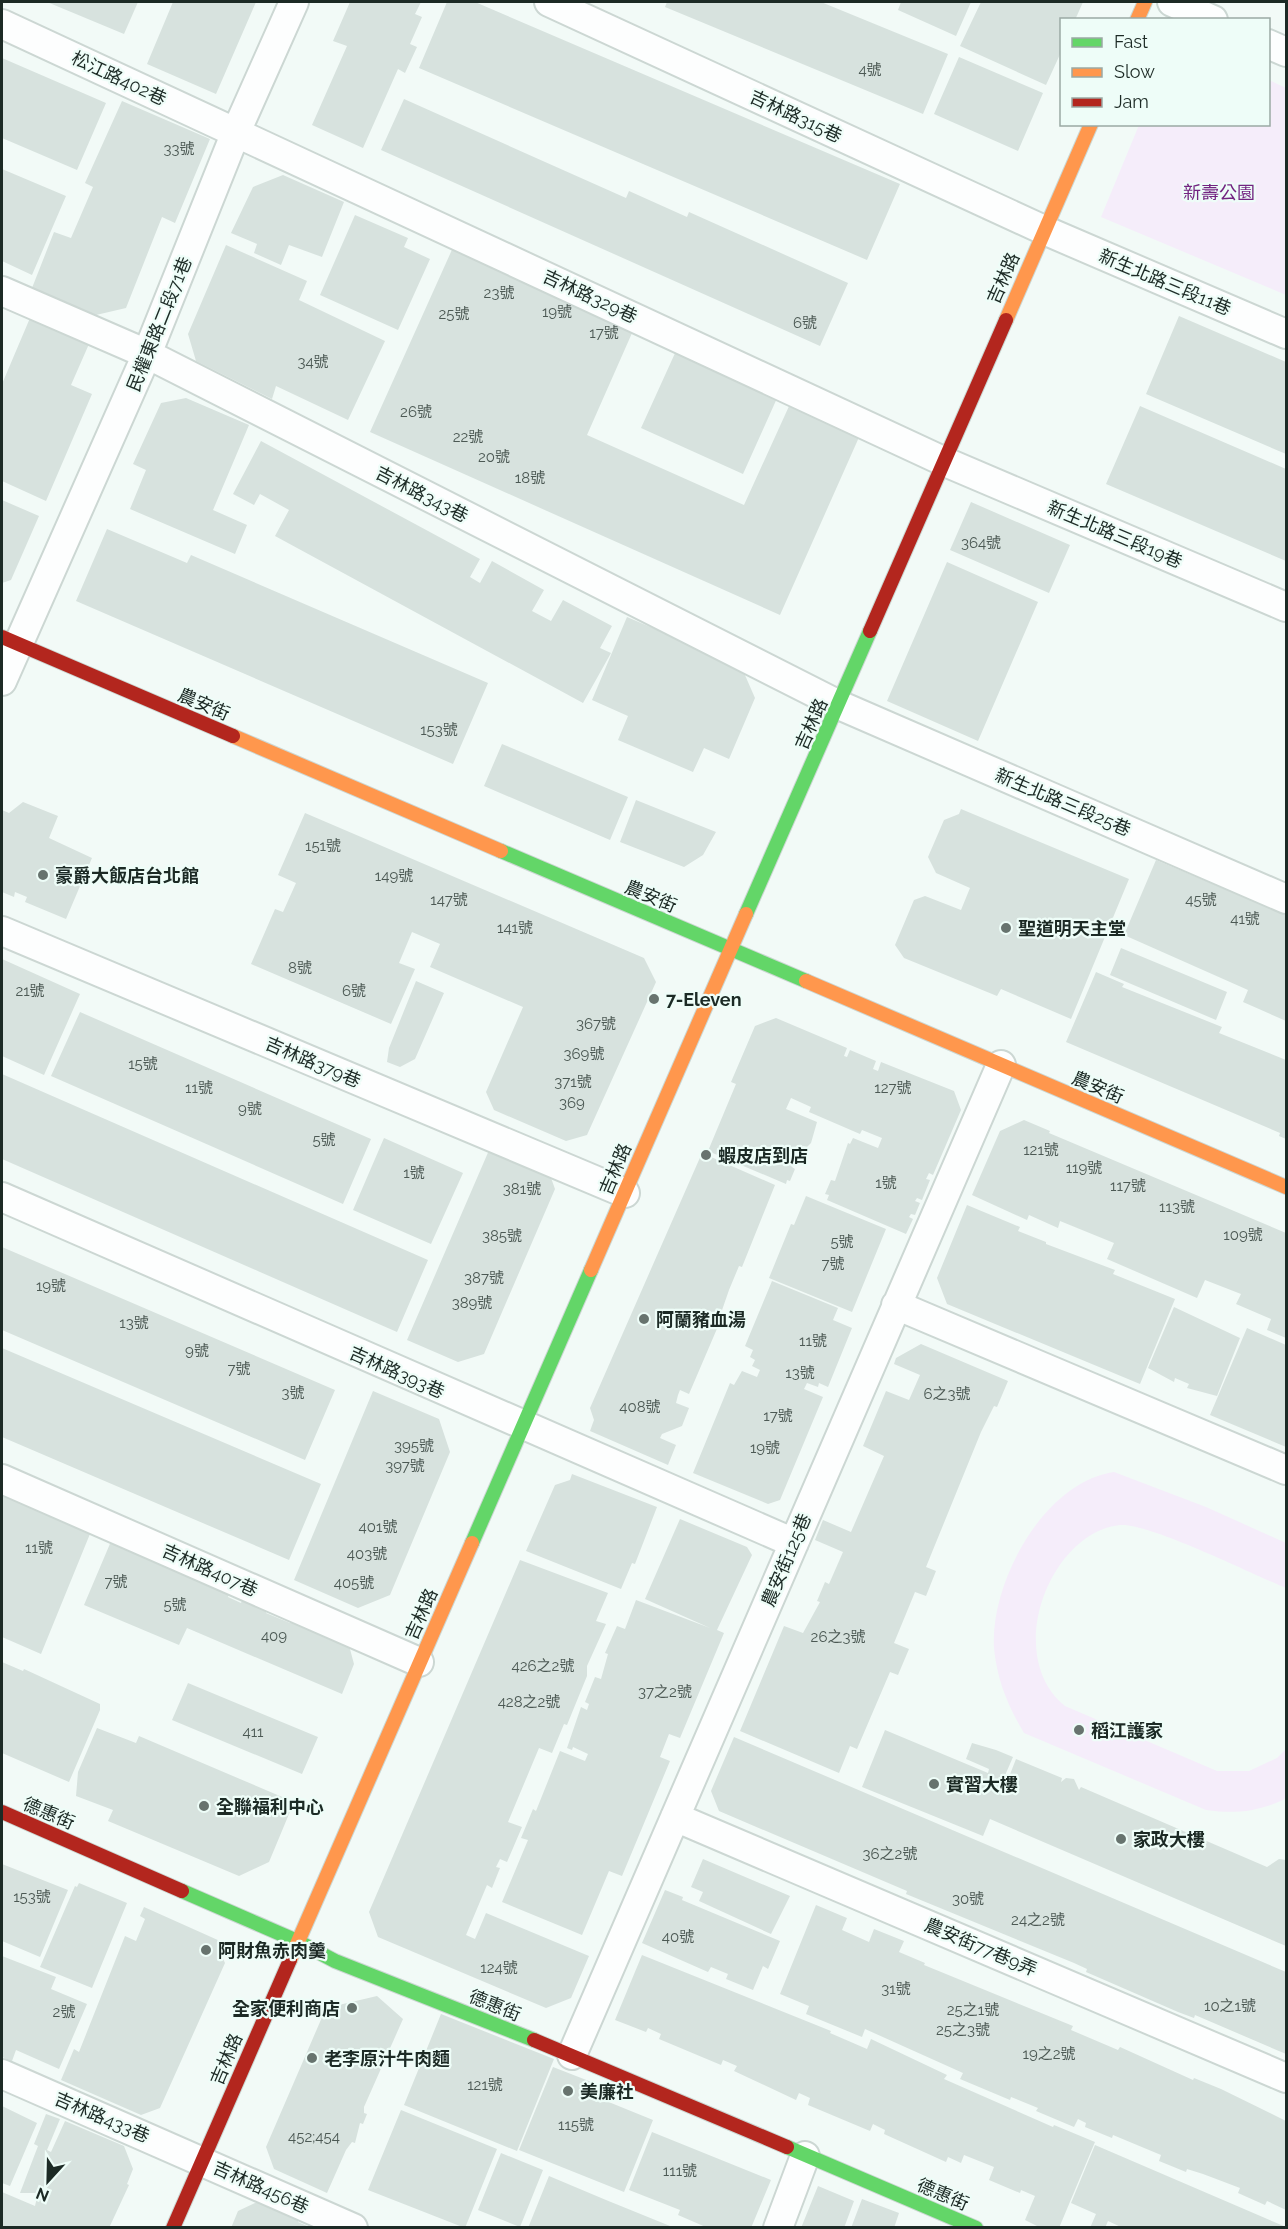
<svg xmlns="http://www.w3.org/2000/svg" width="1288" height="2229" viewBox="0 0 1288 2229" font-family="Raleway,'Noto Sans TC',sans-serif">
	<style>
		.green { fill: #f5edfa }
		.building { fill: #d7e2de }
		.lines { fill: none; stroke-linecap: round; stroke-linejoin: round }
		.street-casing { stroke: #ccd7d3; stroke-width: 32 }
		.fast-casing { stroke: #ccd7d3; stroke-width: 16 }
		.slow-casing { stroke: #ccd7d3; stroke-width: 16 }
		.jam-casing { stroke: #ccd7d3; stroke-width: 16 }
		.street { stroke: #fdfefe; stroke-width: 28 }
		.fast { stroke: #63d668; stroke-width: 14 }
		.slow { stroke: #ff974d; stroke-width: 14 }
		.jam { stroke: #b3261e; stroke-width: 14 }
		.poi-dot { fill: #67736e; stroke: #eefdf8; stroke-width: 2 }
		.labels { text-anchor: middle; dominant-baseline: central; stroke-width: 4.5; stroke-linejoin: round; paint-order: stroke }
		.number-label { font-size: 15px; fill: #4c5954 }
		.street-label { font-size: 18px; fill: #1c2a25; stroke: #eefdf8 }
		.park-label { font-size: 18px; fill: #732481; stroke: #eefdf8 }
		.poi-label { font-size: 18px; font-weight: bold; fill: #1c2a25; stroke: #eefdf8; text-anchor: start }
	</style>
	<rect width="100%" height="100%" fill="#f2faf7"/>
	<!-- green -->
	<path class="green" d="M1269,80l17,8v207l-185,-78 38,-92 129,-1z
		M1114,1472l92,35 80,36v45c-32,-13 -138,-66 -166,-63 -71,8 -117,131 -55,181l152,65h32l28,-13 9,-9v48l-3,3c-27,12 -48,14 -77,10l-182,-77c-16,-27 -27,-53 -30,-85 -4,-66 50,-166 120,-176z"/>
	<!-- building -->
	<path class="building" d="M47,2h91l-14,32z
		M173,2h83l-40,92 -69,-30z
		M350,2h71l-6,12 7,3 -12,27 7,3 -12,26 -7,-4 -35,79 -51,-23 35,-79 -14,-5z
		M447,2h28l425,182 -33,76 -448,-192z
		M667,2h154l127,52 -25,60 -258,-107z
		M901,2h70l-15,34 -58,-26z
		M981,2h102l-8,18h-13v30l-16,35 -86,-39z
		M959,57l84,36 -25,58 -84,-37z
		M2,58l104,45 -29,67 -75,-32z
		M404,99l222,99 3,-7 58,26 2,-5 159,71 -28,63 -439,-196z
		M122,101l88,38 -35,84 -13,-6 -36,91 -30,7 -64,-27 22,-56 17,6 22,-51 -8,-4z
		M2,169l64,27 -34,79 -30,-14z
		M283,175l61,27 -22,55 -33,-12 -8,20 -27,-12 3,-9 -26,-11 22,-46z
		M355,215l53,23 -4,9 26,12 -32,71 -78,-35z
		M455,243l181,81 -49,111 157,70 46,-101 70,31 -80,180 -410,-183z
		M226,245l81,36 -8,19 86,41 -37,79 -72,-34 -4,13 -76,-38 -8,-27z
		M1179,316l107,46v92l-140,-60z
		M30,318l59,26 -18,41 21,9 -46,107 -44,-20v-97z
		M676,351l102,45 -35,78 -102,-46z
		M186,398l63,27 -36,85 34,15 -12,29 -105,-45 16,-39 -13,-6 28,-61z
		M1140,406l146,63v92l-180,-77z
		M261,441l219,118 -10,18 10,6 12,-22 52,29 -12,21 19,10 12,-21 49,26 -12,22 11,5 -28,50 -308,-167 14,-26 -29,-16 -6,11 -21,-11z
		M2,500l37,16 -28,64 -9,3z
		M971,502l99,43 -21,48 -99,-43z
		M107,529l80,34 4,-8 297,128 -35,81 -377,-163z
		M947,562l91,40 -60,139 -91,-40z
		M627,617l114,49 14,32 -26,61 -25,-11 -11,24 -75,-32 10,-24 -36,-16z
		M502,744l126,53 -18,43 -126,-54z
		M636,800l80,32 -13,23 -19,12 -64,-25z
		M23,802l35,14 -9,22 43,20 -26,61 -41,-17 2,-5 -12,-5 -1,5 -12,-5v-82l7,3z
		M961,809l168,70 -58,140 -70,-30 -4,7 -93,-38 -9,-13 19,-45 11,-4 36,14 9,-22 -34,-15 -8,-16 16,-37 15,-6z
		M305,813l339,145 12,24 -69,153 -21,6 -72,-31 -8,-18 37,-85 -93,-40 10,-23 -28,-12 -13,31 16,6 -24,55 -140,-60 24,-55 8,3 13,-29 -18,-8z
		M1156,860l130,55v106l-43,-19 5,-12 -124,-55z
		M1121,948l106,44 -11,28 -106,-45z
		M2,959l78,35 -36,81 -42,-19z
		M1096,972l28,12 -2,3 100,40 -3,6 67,27v79l-7,-3 1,-3 -214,-91z
		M416,981l28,12 -29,66 -15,8 -13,-5 2,-14z
		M80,1012l291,127 -28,65 -292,-128z
		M776,1018l71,30 -3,8 3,1 3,-7 26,11 -3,8 5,2 3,-9 73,29 7,19 -28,65 -4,-2 -3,6 4,1 -8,20 -5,-2 -2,3 5,2 -5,12 -4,-1 -2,3 4,2 -7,15 -79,-34 2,-5 -4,-1 6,-14 4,1 13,-38 2,1 3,-6 25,10 4,-10 -20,-8 -2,4 -51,-22 2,-5 -20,-9 -5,11 31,13 -6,21 -4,4 -4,-1 -11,21 3,2 -5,12 -3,-1 -1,4 -78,-33 28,-67 -5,-2 24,-56z
		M2,1074l426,186 -31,72 -395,-173z
		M1024,1120l26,11 -1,2 237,100v105l-19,-8 4,-11 -35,-15 5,-10 -36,-14 -8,18 -90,-39 7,-16 -54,-22 -2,7 -29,-13 -2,5 -55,-25 28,-64z
		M384,1138l79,35 -32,71 -78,-34z
		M493,1141l53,23 9,25 -71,165 -26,8 -51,-22z
		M702,1153l73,32 -33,82 -3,-1 -10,24 -9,26 2,1 -33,77 -9,-4 -2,5 -2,8 13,5 -7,18 -20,8 -2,4 16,7 -8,20 -78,-34 4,-11 -4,-12z
		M806,1196l80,33 -34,83 -83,-34 22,-54 3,1z
		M967,1205l53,22 -2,4 28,11v2l69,26 -2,4 62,25 -35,85 -193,-80 -10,-26z
		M2,1247l333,143 -30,70 -303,-130z
		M772,1281l66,27 -5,12 19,8 -24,59 -9,-4 -1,4 -11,-4 -3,6 19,8 -43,103 -12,4 -75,-31 37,-90 4,2 8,-14 15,6 3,-7 -8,-4 3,-6 -5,-3 3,-7 -8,-4z
		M1174,1307l66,31 -23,58 -30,-8 2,-4 -14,-6 -1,4 -26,-14z
		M1247,1328l39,17v102l-76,-32z
		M921,1344l87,37 -11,26 -3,-1 -13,26 -55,135 10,4 -10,25 -11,-4 -21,51 15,6 -11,26 -8,-3 -33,77 -7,-3 -11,27 -99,-42 44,-105 19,7 17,-31 -3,-1 8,-19 4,2 14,-32 -28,-12 8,-20 28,12 33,-76 -21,-10 23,-55 23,9 11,-25 -26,-11 2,-6z
		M2,1348l319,136 -32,76 -287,-123z
		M373,1391l66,28 11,33 -60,143 -32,13 -64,-28z
		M572,1474l85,33 -22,57 -3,-1 -11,26 -95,-38 29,-66 15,-5z
		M2,1491l90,38 -51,125 -39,-17z
		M680,1519l67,28 5,8 -35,75 7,3 -44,105 -11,-4 -9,23 10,4 -48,115 -13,-5 -27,64 -80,-33 26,-62 -7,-2 12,-29 3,2 24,-60 25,10 3,-7 -15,-7 -1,3 -5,-2 14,-41 6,3 2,-6 -4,-2 10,-25 6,2 7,-25 -3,-1 12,-27 8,3 11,-29 74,28 -65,-29z
		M112,1539l119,50 -3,8 13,6 3,-8 25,11 -3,7 24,10 3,-7 23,10 -1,6 6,2 26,4 7,26 -12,30 -155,-66 -8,17 -95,-40z
		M520,1560l88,33 -12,28 10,3 -19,42v10l-20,49 -3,-1 -12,29 -13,-5 -31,74 14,5 -15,35 -7,-3 -4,8 4,1 -8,20 -5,-3 -21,50 9,4 11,-26 103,43 -18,42 -25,10 -168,-71 -9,-25z
		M2,1662l21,9 1,-2 76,35v6l-31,72 -67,-29z
		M188,1683l130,54 -16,37 -130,-54z
		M97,1728l39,15 3,-7 155,66 -25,60 -30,14 -131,-55 5,-11 -37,-14 2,-24z
		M885,1730l103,43 1,-4 -23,-10 6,-16 24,7 17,7 -10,23 4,2 9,-23 46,19 -1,4 5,-4 8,1 5,11 2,-3 186,80 12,-8 7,1v86l-296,-127 -7,17 -121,-49z
		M734,1737l552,235v82l-91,-39 -1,3 -16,-6 -92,-40 1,-3 -13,-6 -168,-69 1,-3 -188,-80 -8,-20z
		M703,1859l87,37 -19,38 -72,-33 4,-9 -12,-5z
		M2,1864l66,26 -28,67 -38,-16z
		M79,1883l48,20 -35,85 -52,-21 35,-81 2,1z
		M665,1890l18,7 -1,3 98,41 -12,28 -5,-3 -10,24 -27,-11 2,-5 -17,-7 -3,5 -66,-29z
		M816,1905l31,13 -5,12 27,12 5,-13 30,12 -5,11 26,11 -1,2 149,61 -2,4 47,20 2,-3 73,33 1,-2 27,11 65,32v89l-19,-9 -2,4 -27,-12 2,-5 -37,-14 -16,-5 -1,3 -27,-11 2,-6 -48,-20 -1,3 -27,-11 1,-4 -8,-4 -4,8 -38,-16 2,-3 -27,-11 -1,3 -50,-21 3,-6 -98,-44 -3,8 -56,-23 3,-8 -29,-12z
		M144,1907l76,34 -3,5 8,17 -65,145 -19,7 -80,-35 13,-31 5,3 46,-116 11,5 9,-22 -5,-3z
		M642,1955l189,76 -1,2 37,16 4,-10 76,36 -3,4 109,48 1,-2 41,17 -36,86h-18l-16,-8 10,-24 -14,-6 -1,3 -31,-13 5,-13 -30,-12 -3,8 -13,-6 -2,5 -62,-28 1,-4 -12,-6 -3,7 -62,-26 2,-7 -11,-5 -3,7 -62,-29 3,-5 -14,-6 -2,5 -62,-26 2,-5 -13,-6 -2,4 -31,-12z
		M2,1956l54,21 -5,12 36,15 -28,65 -43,-19 -4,11 -10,-4z
		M377,1996l26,23 -39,88v6l3,1 -4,10 -3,-1 -5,20 -3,-1 -6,8 -19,43 -53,-24 -8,-22 60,-139z
		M441,2014l113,45 -37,92 -113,-46z
		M553,2067l41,16 -5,11 64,26 -29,72 -105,-42z
		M2,2106l35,17 -27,63 -8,-3z
		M401,2110l96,39 -32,79 -97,-38z
		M46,2114l14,5 -13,31 4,2 14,-31 59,25 9,23 -6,15 2,1 -20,43h-107v-36l33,14 3,-13h-18l18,-47 -4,-2z
		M652,2132l119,48 -20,48h-43l-30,-13 2,-5 -51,-20z
		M1095,2145l191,82v1h-163l-15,-7 -3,7h-15l6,-14 -25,-11z
		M501,2153l42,17 -23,57 -42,-17z
		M549,2176l57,24 69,28h-147z
		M818,2186l36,15 -10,27h-43z
		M862,2199l37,14 -5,15h-43z
		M257,2202l41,17v3l14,6h-81l7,-17z"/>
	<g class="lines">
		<defs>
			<path id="street" d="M549,2l495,228 242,104
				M1172,2l41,18
				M2,24l941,437 343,146
				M1268,44l18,8
				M2,291l145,63 692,351 447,194
				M2,681l145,-327 89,-222 58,-130
				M2,931l623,262
				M2,1197l792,346
				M896,1305l390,165
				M2,1479l417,183
				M675,1817l611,261
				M572,2055l429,-990
				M2,2074l351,154
				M778,2228l27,-72"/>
			<path id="fast" d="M501,851l305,130
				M746,914l124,-283
				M472,1543l119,-273
				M182,1891l115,50 38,20 199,79
				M787,2147l189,81"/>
			<path id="slow" d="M1137,20l8,-18
				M1006,320l85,-196
				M233,736l268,115
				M806,981l480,206
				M591,1270l155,-356
				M290,1960l182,-417"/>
			<path id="jam" d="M870,631l136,-311
				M2,637l231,99
				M2,1812l180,79
				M534,2040l253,107
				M173,2228l117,-268"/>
		</defs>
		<!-- street casing -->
		<use href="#street" class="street-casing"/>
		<!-- fast casing -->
		<use href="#fast" class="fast-casing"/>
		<!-- slow casing -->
		<use href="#slow" class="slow-casing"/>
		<!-- jam casing -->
		<use href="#jam" class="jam-casing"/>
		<!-- street -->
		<use href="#street" class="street"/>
		<!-- fast -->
		<use href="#fast" class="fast"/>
		<!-- slow -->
		<use href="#slow" class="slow"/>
		<!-- jam -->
		<use href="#jam" class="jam"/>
	</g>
	<!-- markers -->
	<g class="poi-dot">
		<circle cx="43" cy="875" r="6"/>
		<circle cx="1006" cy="928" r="6"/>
		<circle cx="654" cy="999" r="6"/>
		<circle cx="706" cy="1155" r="6"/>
		<circle cx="644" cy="1319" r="6"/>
		<circle cx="1079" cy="1730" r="6"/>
		<circle cx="934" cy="1784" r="6"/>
		<circle cx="204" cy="1806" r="6"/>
		<circle cx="1121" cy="1839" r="6"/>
		<circle cx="206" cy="1950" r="6"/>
		<circle cx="352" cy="2008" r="6"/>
		<circle cx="312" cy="2058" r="6"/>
		<circle cx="568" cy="2091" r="6"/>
	</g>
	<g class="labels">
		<!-- number labels -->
		<g class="number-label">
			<text x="870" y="70">4號</text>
			<text x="179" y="149">33號</text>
			<text x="499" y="293">23號</text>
			<text x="557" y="312">19號</text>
			<text x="454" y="314">25號</text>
			<text x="805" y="323">6號</text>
			<text x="604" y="333">17號</text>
			<text x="313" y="362">34號</text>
			<text x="416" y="412">26號</text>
			<text x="468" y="437">22號</text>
			<text x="494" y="457">20號</text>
			<text x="530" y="478">18號</text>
			<text x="981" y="543">364號</text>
			<text x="439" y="730">153號</text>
			<text x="323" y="846">151號</text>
			<text x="394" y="876">149號</text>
			<text x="449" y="900">147號</text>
			<text x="1201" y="900">45號</text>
			<text x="1245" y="919">41號</text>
			<text x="515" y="928">141號</text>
			<text x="300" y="968">8號</text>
			<text x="30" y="991">21號</text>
			<text x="354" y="991">6號</text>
			<text x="596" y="1024">367號</text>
			<text x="584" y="1054">369號</text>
			<text x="143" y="1064">15號</text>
			<text x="573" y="1082">371號</text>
			<text x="199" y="1088">11號</text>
			<text x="893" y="1088">127號</text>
			<text x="572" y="1103">369</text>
			<text x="250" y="1109">9號</text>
			<text x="324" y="1140">5號</text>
			<text x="1041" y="1150">121號</text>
			<text x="1084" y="1168">119號</text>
			<text x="414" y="1173">1號</text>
			<text x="886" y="1183">1號</text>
			<text x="1128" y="1186">117號</text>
			<text x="522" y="1189">381號</text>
			<text x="1177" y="1207">113號</text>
			<text x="1243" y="1235">109號</text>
			<text x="502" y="1236">385號</text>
			<text x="842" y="1242">5號</text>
			<text x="833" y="1264">7號</text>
			<text x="484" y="1278">387號</text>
			<text x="51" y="1286">19號</text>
			<text x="472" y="1303">389號</text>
			<text x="134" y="1323">13號</text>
			<text x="813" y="1341">11號</text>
			<text x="197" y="1351">9號</text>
			<text x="239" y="1369">7號</text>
			<text x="800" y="1373">13號</text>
			<text x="293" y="1393">3號</text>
			<text x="947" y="1394">6之3號</text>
			<text x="640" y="1407">408號</text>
			<text x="778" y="1416">17號</text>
			<text x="414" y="1446">395號</text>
			<text x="765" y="1448">19號</text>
			<text x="405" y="1466">397號</text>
			<text x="378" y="1527">401號</text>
			<text x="39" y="1548">11號</text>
			<text x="367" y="1554">403號</text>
			<text x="116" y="1582">7號</text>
			<text x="354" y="1583">405號</text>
			<text x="175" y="1605">5號</text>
			<text x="274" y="1636">409</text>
			<text x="838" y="1637">26之3號</text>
			<text x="543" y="1666">426之2號</text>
			<text x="665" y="1692">37之2號</text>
			<text x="529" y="1702">428之2號</text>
			<text x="253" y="1732">411</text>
			<text x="890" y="1854">36之2號</text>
			<text x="32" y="1897">153號</text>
			<text x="968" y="1899">30號</text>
			<text x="1038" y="1920">24之2號</text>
			<text x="678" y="1937">40號</text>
			<text x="499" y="1968">124號</text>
			<text x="896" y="1989">31號</text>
			<text x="1230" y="2006">10之1號</text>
			<text x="973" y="2010">25之1號</text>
			<text x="64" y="2012">2號</text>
			<text x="963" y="2030">25之3號</text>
			<text x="1049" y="2054">19之2號</text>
			<text x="485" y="2085">121號</text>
			<text x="576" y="2125">115號</text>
			<text x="314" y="2137">452;454</text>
			<text x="680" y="2171">111號</text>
		</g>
		<!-- street labels -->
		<g class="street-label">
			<text transform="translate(119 78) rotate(25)">松江路402巷</text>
			<text transform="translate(796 116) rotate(25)">吉林路315巷</text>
			<text transform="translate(1003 278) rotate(-66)">吉林路</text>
			<text transform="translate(1165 282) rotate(23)">新生北路三段11巷</text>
			<text transform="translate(590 296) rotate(25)">吉林路329巷</text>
			<text transform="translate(159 324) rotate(-68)">民權東路二段71巷</text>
			<text transform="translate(422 494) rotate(27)">吉林路343巷</text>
			<text transform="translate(1115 534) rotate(23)">新生北路三段19巷</text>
			<text transform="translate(204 704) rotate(23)">農安街</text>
			<text transform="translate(811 724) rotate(-66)">吉林路</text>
			<text transform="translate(1063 802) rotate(23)">新生北路三段25巷</text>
			<text transform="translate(651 896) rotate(23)">農安街</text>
			<text transform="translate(313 1062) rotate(23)">吉林路379巷</text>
			<text transform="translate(1098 1087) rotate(23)">農安街</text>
			<text transform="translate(615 1169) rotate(-67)">吉林路</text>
			<text transform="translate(397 1372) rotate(24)">吉林路393巷</text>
			<text transform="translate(786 1560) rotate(-67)">農安街125巷</text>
			<text transform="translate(210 1570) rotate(24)">吉林路407巷</text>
			<text transform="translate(421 1614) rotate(-66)">吉林路</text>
			<text transform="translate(49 1813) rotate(23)">德惠街</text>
			<text transform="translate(981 1947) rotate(23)">農安街77巷9弄</text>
			<text transform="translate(495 2005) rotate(22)">德惠街</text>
			<text transform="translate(226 2059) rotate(-67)">吉林路</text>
			<text transform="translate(102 2117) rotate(23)">吉林路433巷</text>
			<text transform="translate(261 2187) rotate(24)">吉林路456巷</text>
			<text transform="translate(943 2194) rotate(23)">德惠街</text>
		</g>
		<!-- park labels -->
		<g class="park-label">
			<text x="1219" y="192">新壽公園</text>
		</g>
		<!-- poi labels -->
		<g class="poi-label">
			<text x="55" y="875">豪爵大飯店台北館</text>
			<text x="1018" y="928">聖道明天主堂</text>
			<text x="666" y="999">7-Eleven</text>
			<text x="718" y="1155">蝦皮店到店</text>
			<text x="656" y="1319">阿蘭豬血湯</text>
			<text x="1091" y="1730">稻江護家</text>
			<text x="946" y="1784">實習大樓</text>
			<text x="216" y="1806">全聯福利中心</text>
			<text x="1133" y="1839">家政大樓</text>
			<text x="218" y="1950">阿財魚赤肉羹</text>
			<text x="340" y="2008" text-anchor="end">全家便利商店</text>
			<text x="324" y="2058">老李原汁牛肉麵</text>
			<text x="580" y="2091">美廉社</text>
		</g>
	</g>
	<!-- border -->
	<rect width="1288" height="2229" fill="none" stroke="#1c2a25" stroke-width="6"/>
	<!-- legend -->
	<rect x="1060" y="18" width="210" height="108" fill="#eefdf8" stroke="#9aa9a4" stroke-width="1.5"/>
	<rect x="1072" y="38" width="30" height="9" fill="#63d668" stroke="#9aa9a4" stroke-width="1.5"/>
	<text x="1114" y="48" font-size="18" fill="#1c2a25">Fast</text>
	<rect x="1072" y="68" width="30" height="9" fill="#ff974d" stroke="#9aa9a4" stroke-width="1.5"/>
	<text x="1114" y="78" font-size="18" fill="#1c2a25">Slow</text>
	<rect x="1072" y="98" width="30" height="9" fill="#b3261e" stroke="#9aa9a4" stroke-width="1.5"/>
	<text x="1114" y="108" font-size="18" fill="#1c2a25">Jam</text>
	<!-- north arrow -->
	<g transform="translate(48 2181) rotate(202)" stroke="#eefdf8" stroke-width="4.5" paint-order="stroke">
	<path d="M0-4.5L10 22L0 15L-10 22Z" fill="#1c2a25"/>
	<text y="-9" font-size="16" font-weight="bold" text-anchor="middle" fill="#1c2a25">N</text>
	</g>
</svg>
